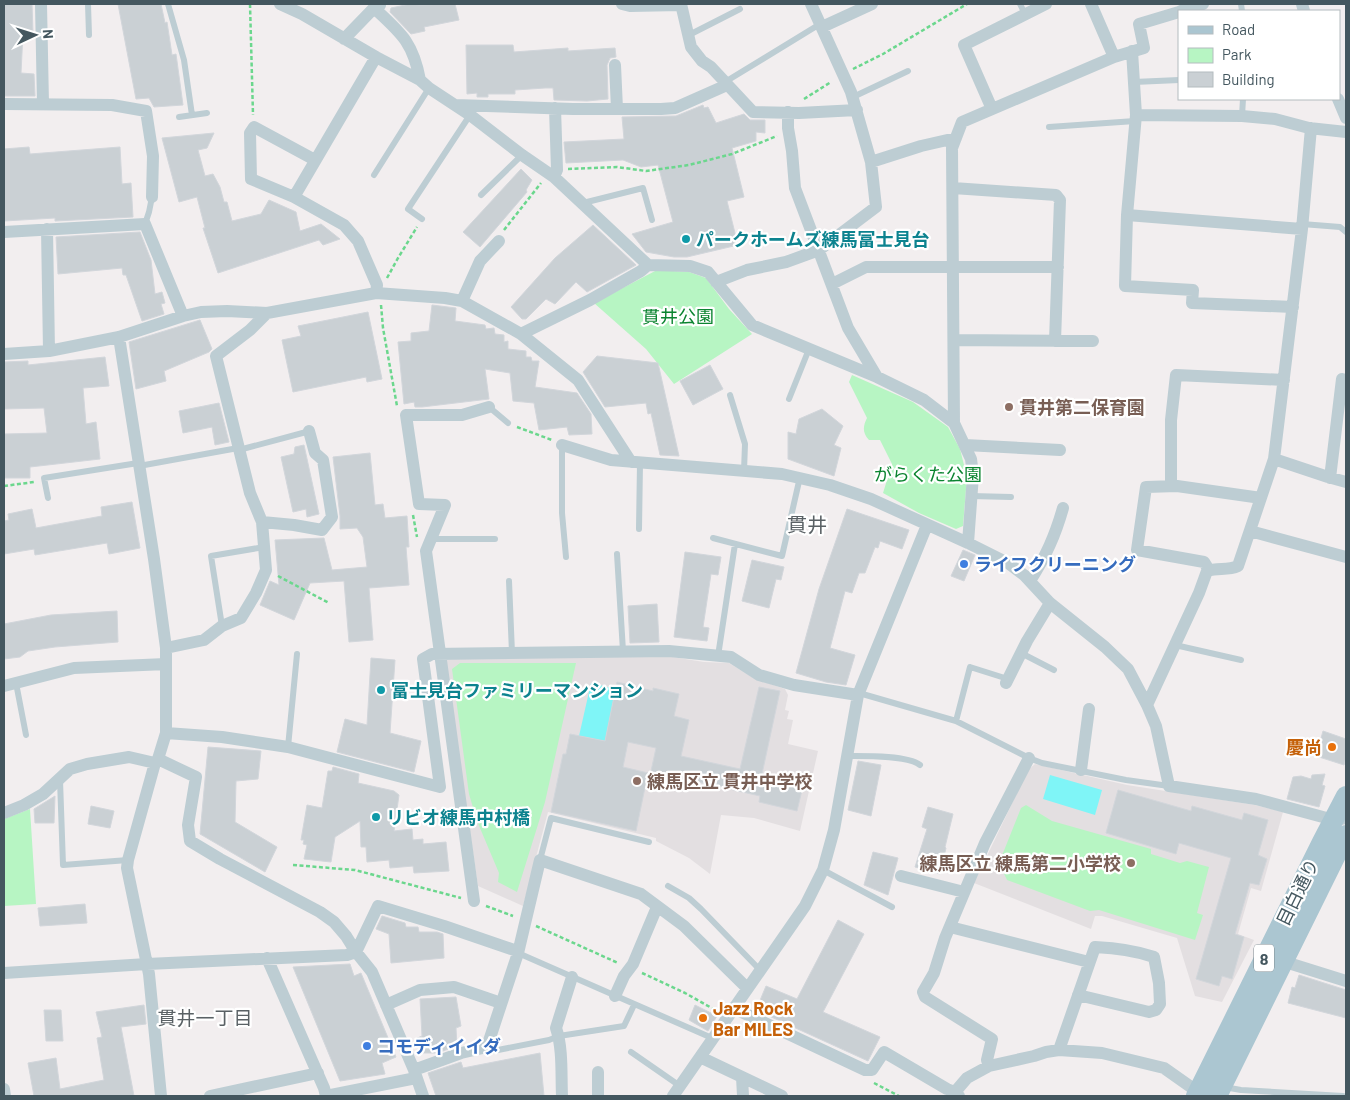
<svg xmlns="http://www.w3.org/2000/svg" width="1350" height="1100" viewBox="0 0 1350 1100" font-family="Barlow,'Noto Sans JP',sans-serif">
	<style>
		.education { fill: #e3dfe1 }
		.green { fill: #b7f5c3 }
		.water { fill: #7ff5f7 }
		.building { fill: #cad0d4; stroke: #d2d6db }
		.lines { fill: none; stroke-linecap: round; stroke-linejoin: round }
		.path { stroke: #6bd78d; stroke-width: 2.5; stroke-dasharray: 4 2.5; stroke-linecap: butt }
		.service { stroke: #bdcdd3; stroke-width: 6 }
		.minor { stroke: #bdcdd3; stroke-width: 12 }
		.primary { stroke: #abc6d1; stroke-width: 20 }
		.culture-dot { fill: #0f9aa8; stroke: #fff; stroke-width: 2 }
		.education-dot { fill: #8d6e63; stroke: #fff; stroke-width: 2 }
		.shop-dot { fill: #3f7fe0; stroke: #fff; stroke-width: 2 }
		.food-dot { fill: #e8710a; stroke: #fff; stroke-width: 2 }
		.labels { text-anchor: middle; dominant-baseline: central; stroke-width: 4.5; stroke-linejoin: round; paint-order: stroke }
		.shield { fill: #fff; stroke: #7c898f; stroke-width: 1 }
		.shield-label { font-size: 16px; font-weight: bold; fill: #44575f }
		.culture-label { font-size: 18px; font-weight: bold; fill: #0d838f; stroke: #fff; text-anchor: start }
		.park-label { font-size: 18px; fill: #0b8430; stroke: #fff }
		.education-label { font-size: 18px; font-weight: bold; fill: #785e54; stroke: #fff; text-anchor: start }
		.shop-label { font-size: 18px; font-weight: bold; fill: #366cbe; stroke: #fff; text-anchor: start }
		.food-label { font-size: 18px; font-weight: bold; fill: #c56008; stroke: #fff; text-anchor: end }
		.street-label { font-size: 18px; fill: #44575f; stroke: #fff }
		.neighbourhood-label { font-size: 19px; fill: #5a6165; stroke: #fff }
		.quarter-label { font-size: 20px; fill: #5a6165; stroke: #fff }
	</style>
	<rect width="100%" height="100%" fill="#f2eeef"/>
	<!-- education -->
	<path class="education" d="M660,655l44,7 25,1 26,16 30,10 3,6 -3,15 4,1 -2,8 6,1 -5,24 30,7 -18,80 -46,-13 -33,-3 -11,59 -21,-16 -33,-17v-3l-108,-26 -25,94 -45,-20 -33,-224 2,-5z
		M1035,764l92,21 128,20 28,7 -22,79 -10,-3 -13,46 16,6 -32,62 -27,-6 -18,-58 -75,-22h-7l-4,13 -117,-46 54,-113z"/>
	<!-- green -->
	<path class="green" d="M657,270l32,2 17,6 23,31 23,25 -78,50 -28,-35 -52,-46z
		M852,375l61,27 35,25 12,22 7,28 -4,49 -7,3 -37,-16 -36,-20 9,-29 -12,-24h-11c-7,-7 -6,-14 -2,-22l-18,-36z
		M460,663h116l-31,139 -28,90 -19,-10 1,-9 -22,-52 -8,-27 -17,-125z
		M1026,805l26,16 99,28v5l29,9 7,-2 22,6 -12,46 6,2 -8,25 -96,-30 -9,1 -83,-31 -8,-17 22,-55z
		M30,809l6,95 -32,2v-87z"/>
	<!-- water -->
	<path class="water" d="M591,683l25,6 -11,52 -26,-5z
		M1050,775l52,15 -7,25 -52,-16z"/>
	<!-- building -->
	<path class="building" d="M4,4h28l1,29h-10l-2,40 13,1 1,22h-31z
		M118,4h43l4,19 2,-1 5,33 4,-1 7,51 -29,2 -5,-9 -13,1z
		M410,4l10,1 35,-1 4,16 -35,7 1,4 -14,3 -21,-22 1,-4z
		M466,45h47l1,7 54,-4v3l47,-3 1,9 -6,1 -3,7 1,34 -21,2 -33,-1 -1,-12h-8l-30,2v4h-27v3h-11v-4l-10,1z
		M703,105l1,3 4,-1 8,16 28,-9 6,6h15v13l-9,-1v9l-24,7 12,49 -17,4 11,44 -51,12h-13l-28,-5 -14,-18 41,-12 -15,-57 -17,2 -18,-7 -57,3 -2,-21 60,-3 -2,-22 54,-1z
		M214,133l-7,15 -9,2 7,26 8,-2 7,13 4,15h3l5,19 29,-7 8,-14 27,12 4,19 21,-7 19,15 -17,6 -4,-5 -101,33 -15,-45h2l-8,-31 -18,5 -17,-64z
		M29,147l1,7 90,-7 2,37 9,-1 2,34 -78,4v-3l-51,3v-72z
		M521,169l11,11 -6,10 1,2 -47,55 -17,-15z
		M593,225l43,40 -49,27 -11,-10 -21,22 -9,-5 -20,20h-4l-11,-12 44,-49z
		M140,232l11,28 4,34 7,-2 3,11 -4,1 3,10 -22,7 -16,-46h-3l-1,-7 -64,6 -2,-37z
		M432,305l24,3 -1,13 30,4 1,4 8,-1 1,6 9,1v7l4,-1v8l18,2v6h5l1,4h7l-4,26 42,6 14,21 1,20 -23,1 -2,-8 -28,3 -5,-27 -21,-2 -3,-28 -25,-4 4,30 -67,8h-7l-1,-5 -10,2 -6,-62 13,-1v-8l18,-2z
		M368,312l14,67 -15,3 -1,-5 -73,15 -11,-52 19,-4 -3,-10z
		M200,320l12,29 -3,3 -45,19 2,10 -30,8 -7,-47z
		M597,356l61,7 21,93 -19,-1 -9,-42 -3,1 -2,-11 -41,4 -22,-35z
		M105,357l4,29 -26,2 3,36 10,-2 4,37 -70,8v11h-26v-44l43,-1 -3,-25 -40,1v-47l24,-1v4z
		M710,365l13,24 -30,16 -13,-24z
		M219,403l10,39 -14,3 -3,-18 -29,6 -4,-22z
		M822,409l21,17 -9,19 7,3 -7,28 -46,-17v-27l8,2 3,-15z
		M304,445l15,69 -12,3 -1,-8 -13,3 -12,-55 13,-3 1,-7z
		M370,453l5,52 8,-1 2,14 22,-2 2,31h-3l3,38 -40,3 4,52 -24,2 -5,-61 -34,2 -16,37 -34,-15 10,-24 9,4 -4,-45 49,-2 8,32 35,-3 -4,-30 -6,-9 -17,1v-13l-7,-59z
		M132,502l8,46 -31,6 -2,-11 -72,12 -1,-6 -30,5v-33l5,-1 -1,-6 24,-5 4,19 66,-12 -1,-9z
		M847,509l62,21 -7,19 -22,-8 -2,7 -3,-1 -10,26h-6l-7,20 -7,-2 -15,57 25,7 -9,30 -20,-3 -30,-9 23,-84z
		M963,550l12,5 -11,26 -13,-5z
		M685,552l36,5 -3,18 -7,-1 -8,53 6,1 -2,13 -33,-4z
		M752,560l32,7 -3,13 -5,-1 -7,29 -27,-7z
		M657,604l2,38 -29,1 -2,-37z
		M117,611l1,31 -63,5 -27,4 -8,6 -16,2v-35l47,-9z
		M371,658l24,2 -5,73 31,8 -7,31 -77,-20 8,-33 22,6z
		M617,682l36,9v-3l26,6 -5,22 15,4 -8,36 59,13 19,-82 21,4 -18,83 32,7 -1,6 9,3 -5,21 -38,-9 1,-6 -109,-25 5,-23 -28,-6 -5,25 25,6 -12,58 -85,-19 12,-58h3l4,-20 35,7z
		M1323,731l23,8v18l-2,8 -28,-9z
		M208,747l53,4 -3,28 -22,2 -1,41 42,25 -12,25 -65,-38z
		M858,761l23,4 -10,51 -23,-6z
		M333,767l26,7 -1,9 36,8 5,4 -5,36 18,-2 1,11 10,-1v5l23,-2 3,29 -35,2 -1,-7 -23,2 -1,-8 -22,2 -1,-15h-5l-1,-26 -25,16 -4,25 -27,-3 3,-14 -4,-1 1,-4h-3l6,-35 15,3 6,-37h4z
		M1325,774l-3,11 3,1 -6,21 -32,-8 6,-22 8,-1 10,3 1,-4z
		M1118,790l73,21 1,-5 50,14 2,-7 24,7 -10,35 9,4 -8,26 -9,-2 -15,51 9,3 -12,42 -10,-3 -3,10 -23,-7 35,-121 -52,-15 -3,11 -70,-21z
		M55,796l-1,27h-19l-1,-14z
		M91,806l23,5 -4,17 -22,-4z
		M928,807l25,7 -8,33 1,1 -6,26 -25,-7 12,-38 -5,-2z
		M873,852l25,6 -10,37 -24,-10z
		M85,904l2,19 -47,3 -2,-18z
		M382,916l23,7 1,4h12l1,5h18l6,2 1,24 -53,5 -2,-29 -13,-5z
		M838,920l26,14 -41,78 57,25 -12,24 -112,-51 10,-24 31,13z
		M350,964l4,12 7,-3 35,84 -14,6 3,11 -45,7 -47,-114z
		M1299,975l47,15v28l-58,-15 4,-16 3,1z
		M456,997l5,29 -5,2 1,18 -20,7h-16l-6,-14 7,-3 -2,-37z
		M144,1005l2,19 -25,3 13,69h-100l-6,-33 28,-5 4,31 44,-9 -7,-42 5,-1 -6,-25z
		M695,1005l22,11 -9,15 -19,-11z
		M44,1010h17l2,31h-17z
		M540,1053l4,43h-108l-8,-23 33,-11 2,6z"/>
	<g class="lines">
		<!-- path -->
		<path class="path" d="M250,4l3,111
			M853,69l30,-15 84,-50
			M804,99l27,-17
			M568,169l49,-2 29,4 43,-6 43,-11 45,-18
			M504,230l37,-47
			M387,278l11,-20 19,-31
			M381,305l2,23 14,78
			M517,427l35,13
			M4,486l30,-4
			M413,515l4,22
			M278,576l51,27
			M293,865l62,5 106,28
			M486,906l27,10
			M536,926l82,37
			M642,973l43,20 32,18
			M874,1083l25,13"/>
		<!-- service -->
		<path class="service" d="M88,4l1,31
			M168,4l16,56 8,55
			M1020,4l5,10
			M1241,4l1,7
			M687,36l53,-27
			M725,82l95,-58
			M1134,82l45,-2
			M853,97l55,-26
			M1242,116l1,-17
			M179,117l28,-4
			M1049,127l86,-6
			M374,175l55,-87
			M481,195l41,-40
			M583,203l60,-15 9,32
			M422,219l-14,-10 62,-94
			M145,224l4,-12 3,-15
			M1302,224l38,3 6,5
			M730,395l15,49 -1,27
			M789,399l20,-50
			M489,407l19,16
			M562,445v68l4,44
			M239,450l71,-19
			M139,466l99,-18
			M971,496l40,1
			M48,498l-4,-20 94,-15
			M639,529l1,-66
			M713,538l69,18 18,-79
			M431,539h64
			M617,554l6,97
			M509,581l3,72
			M222,626l-11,-70 53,-9
			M1175,645l66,15
			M1021,653l33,17
			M718,656l17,-112
			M16,683l10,52
			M859,693l97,28 73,37 13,5 84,17 43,6
			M956,721l14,-54 38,12
			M288,747l9,-93
			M847,756c17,0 60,-1 73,9
			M60,780l3,85 65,-5
			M540,860l11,-42 98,24
			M823,870l69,37
			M668,886l21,12 12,11 59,61
			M518,953l194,85
			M487,1047l6,4 56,-11 10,-4 65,-10 10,-21
			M631,1052l49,34
			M1224,1087l17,3 102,6"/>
		<!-- minor -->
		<path class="minor" d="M41,4l2,100
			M280,4l22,10 74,43 44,23 9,8 41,27 52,40 32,22 94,88
			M622,4l8,2 51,-1
			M681,4l10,43 11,14 9,6 42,45 46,1 58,-3
			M1091,4l23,53
			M1302,4l2,7
			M374,8c27,25 39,34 46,72
			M1181,11l22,-7
			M822,27l50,-23
			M344,39l30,-31 6,-3
			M1132,51l4,64 -9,100 -2,71 68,4 -1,13 101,4
			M376,57l-82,140 50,28 14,16 19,44 -1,8
			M615,65l2,44
			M1338,99l8,19
			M4,104l108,1 34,6 7,45 -1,41
			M455,105l118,4h88l14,-1 52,-23
			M992,109l-28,-64 82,-41
			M788,112v16l4,23 3,37 53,140 29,49
			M1136,115l106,1 33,3 34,9 37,4
			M871,162l50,-16 35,-8
			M554,177l3,-7 -2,-62
			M953,188l103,7 4,5 -5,141
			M294,197l-43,-18 -1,-46 4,-6 61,33
			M1127,215l175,14
			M47,229l2,122
			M4,232l141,-8 38,92
			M716,282l31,-12 39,-8 33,-12 57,-43 -5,-45 -20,-70 -40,-88
			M832,284l34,-17h192
			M462,301l18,-40 19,-20
			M521,334l69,-34 51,-29 7,-6 42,1 18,6 44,53 125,52 47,23 30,23 17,36 2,16 -5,68
			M119,337l35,222 12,89v85l-8,26 -3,4 -27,97 -1,8 22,106 12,122
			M954,340l139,1
			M4,354l45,-3 70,-14 64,-21 18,-4 26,-1 40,2 109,-20 69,5 17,3 59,33 57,46 53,82
			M954,423l-2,-275 10,-26 152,-65 30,-9 -5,-24 40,-12
			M562,445l49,15 171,14 48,11 41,14 97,44 40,20 16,12 26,28 55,44 23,22 19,36 9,21 13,60 87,13 78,21 12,-2
			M965,445l95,5
			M1274,459l54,18 18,5
			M1330,478l12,-99 4,1
			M1171,486v-66l5,-45 108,5
			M262,522l32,3 28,5 10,-13 -9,-57 -8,-7 -6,-22
			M1250,531l96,26
			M1209,570l-5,-8 -67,-12 9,-63 31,-1 84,12
			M1030,581c16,-25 25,-45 33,-73
			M166,648l38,-8 18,-14 19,-8 15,-25 10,-23 -4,-48 -12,-29 -34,-137 34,-26 17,-17
			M1006,683l21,-42 23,-38
			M4,686l70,-18 92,-4
			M1147,705l52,-112 8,-22c11,-4 20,0 31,-5l36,-107 28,-230 9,-101
			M166,733l56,4 66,10 152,40 -17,-128 9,-5 237,-3 62,6 28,18 35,10 64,10
			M158,759l38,18 -8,48 2,16 30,18 100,53 14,10 12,14 10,16 16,20 42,98 9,26
			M1081,770l8,-61
			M4,813l20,-8 19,-11 27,-25 17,-5 42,-7 26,6
			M901,876l63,16
			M474,901l-48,-350 19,-46 -26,-1 -13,-89h56l27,-8
			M950,927l139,35
			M267,958l57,130 2,8
			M1282,961l64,20
			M4,973l143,-9 200,-9 9,-3 22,-46 66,20 73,25
			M615,996l9,-20 9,-12 24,-57
			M386,1005l34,-15 34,-3 47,16
			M733,1008l132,62h7l12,-18 63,37 8,3 4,4
			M1059,1050l36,-103c21,1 39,3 59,10l5,26 1,21 -4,6 -7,2 -71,-17
			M700,1057l82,39
			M989,1066l-2,-6 5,-21 -67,-42 -2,-5 11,-19 11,-35 40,-95 44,-85
			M414,1070l47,-17 26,-6 31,-94 22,-93 101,34 43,32 63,62
			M598,1072v24
			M742,1077l1,19
			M4,1089l1,7
			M955,1092l12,-14 22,-12 45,-10 12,-4 13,-2 43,3 62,15 34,24
			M210,1096l108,-23
			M326,1096l90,-18
			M562,1096c-1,-22 1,-47 -6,-68l16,-51
			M673,1096l132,-190 18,-36 11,-40 24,-135 69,-170"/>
		<!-- primary -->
		<path class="primary" d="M1196,1096l126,-254 24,-46
			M1217,1096l129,-261"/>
	</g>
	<!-- markers -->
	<g class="culture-dot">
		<circle cx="686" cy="239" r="5"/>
		<circle cx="381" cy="690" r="5"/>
		<circle cx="376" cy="817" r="5"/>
	</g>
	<g class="education-dot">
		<circle cx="1009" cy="407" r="5"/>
		<circle cx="637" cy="781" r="5"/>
		<circle cx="1131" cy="863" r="5"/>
	</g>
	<g class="shop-dot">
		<circle cx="964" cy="564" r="5"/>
		<circle cx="367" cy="1046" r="5"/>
	</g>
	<g class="food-dot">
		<circle cx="1332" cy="747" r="5"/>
		<circle cx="703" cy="1018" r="5"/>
	</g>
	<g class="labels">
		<!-- shield labels -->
		<rect class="shield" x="1254" y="944.5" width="20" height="27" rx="4"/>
		<g class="shield-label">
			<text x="1264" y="958">8</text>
		</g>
		<!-- culture labels -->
		<g class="culture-label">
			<text x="696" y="239">パークホームズ練馬富士見台</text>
			<text x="391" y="690">富士見台ファミリーマンション</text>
			<text x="386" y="817">リビオ練馬中村橋</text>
		</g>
		<!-- park labels -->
		<g class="park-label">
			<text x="678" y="316">貫井公園</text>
			<text x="928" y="474">がらくた公園</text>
		</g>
		<!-- education labels -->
		<g class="education-label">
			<text x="1019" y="407">貫井第二保育園</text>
			<text x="647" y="781">練馬区立 貫井中学校</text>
			<text x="1121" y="863" text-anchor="end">練馬区立 練馬第二小学校</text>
		</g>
		<!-- shop labels -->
		<g class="shop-label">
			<text x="974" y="564">ライフクリーニング</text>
			<text x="377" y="1046">コモディイイダ</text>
		</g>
		<!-- food labels -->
		<g class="food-label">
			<text x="1322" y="747">慶尚</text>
			<text x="713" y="1008" text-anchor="start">Jazz Rock<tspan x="713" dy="21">Bar MILES</tspan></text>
		</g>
		<!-- street labels -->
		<g class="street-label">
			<text transform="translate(1297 892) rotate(-64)">目白通り</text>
		</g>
		<!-- neighbourhood labels -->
		<g class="neighbourhood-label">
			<text x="205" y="1017">貫井一丁目</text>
		</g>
		<!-- quarter labels -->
		<g class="quarter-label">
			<text x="807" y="524">貫井</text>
		</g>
	</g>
	<!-- border -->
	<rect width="1350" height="1100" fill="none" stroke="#44575f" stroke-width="10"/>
	<!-- legend -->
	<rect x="1178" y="10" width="162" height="90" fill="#ffffff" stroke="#b4bcbf"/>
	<rect x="1188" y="26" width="25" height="8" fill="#abc6d1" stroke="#b4bcbf"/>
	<text x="1222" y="35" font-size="15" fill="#44575f">Road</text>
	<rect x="1188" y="48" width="25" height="15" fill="#b7f5c3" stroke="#b4bcbf"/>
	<text x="1222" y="60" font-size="15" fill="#44575f">Park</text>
	<rect x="1188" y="72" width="25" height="15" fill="#cad0d4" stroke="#b4bcbf"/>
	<text x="1222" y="85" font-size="15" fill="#44575f">Building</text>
	<!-- north arrow -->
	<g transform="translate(35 35) rotate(86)" stroke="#ffffff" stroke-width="4" paint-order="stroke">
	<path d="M0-4L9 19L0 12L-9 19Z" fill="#44575f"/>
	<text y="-8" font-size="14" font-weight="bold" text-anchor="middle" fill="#44575f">N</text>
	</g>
</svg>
